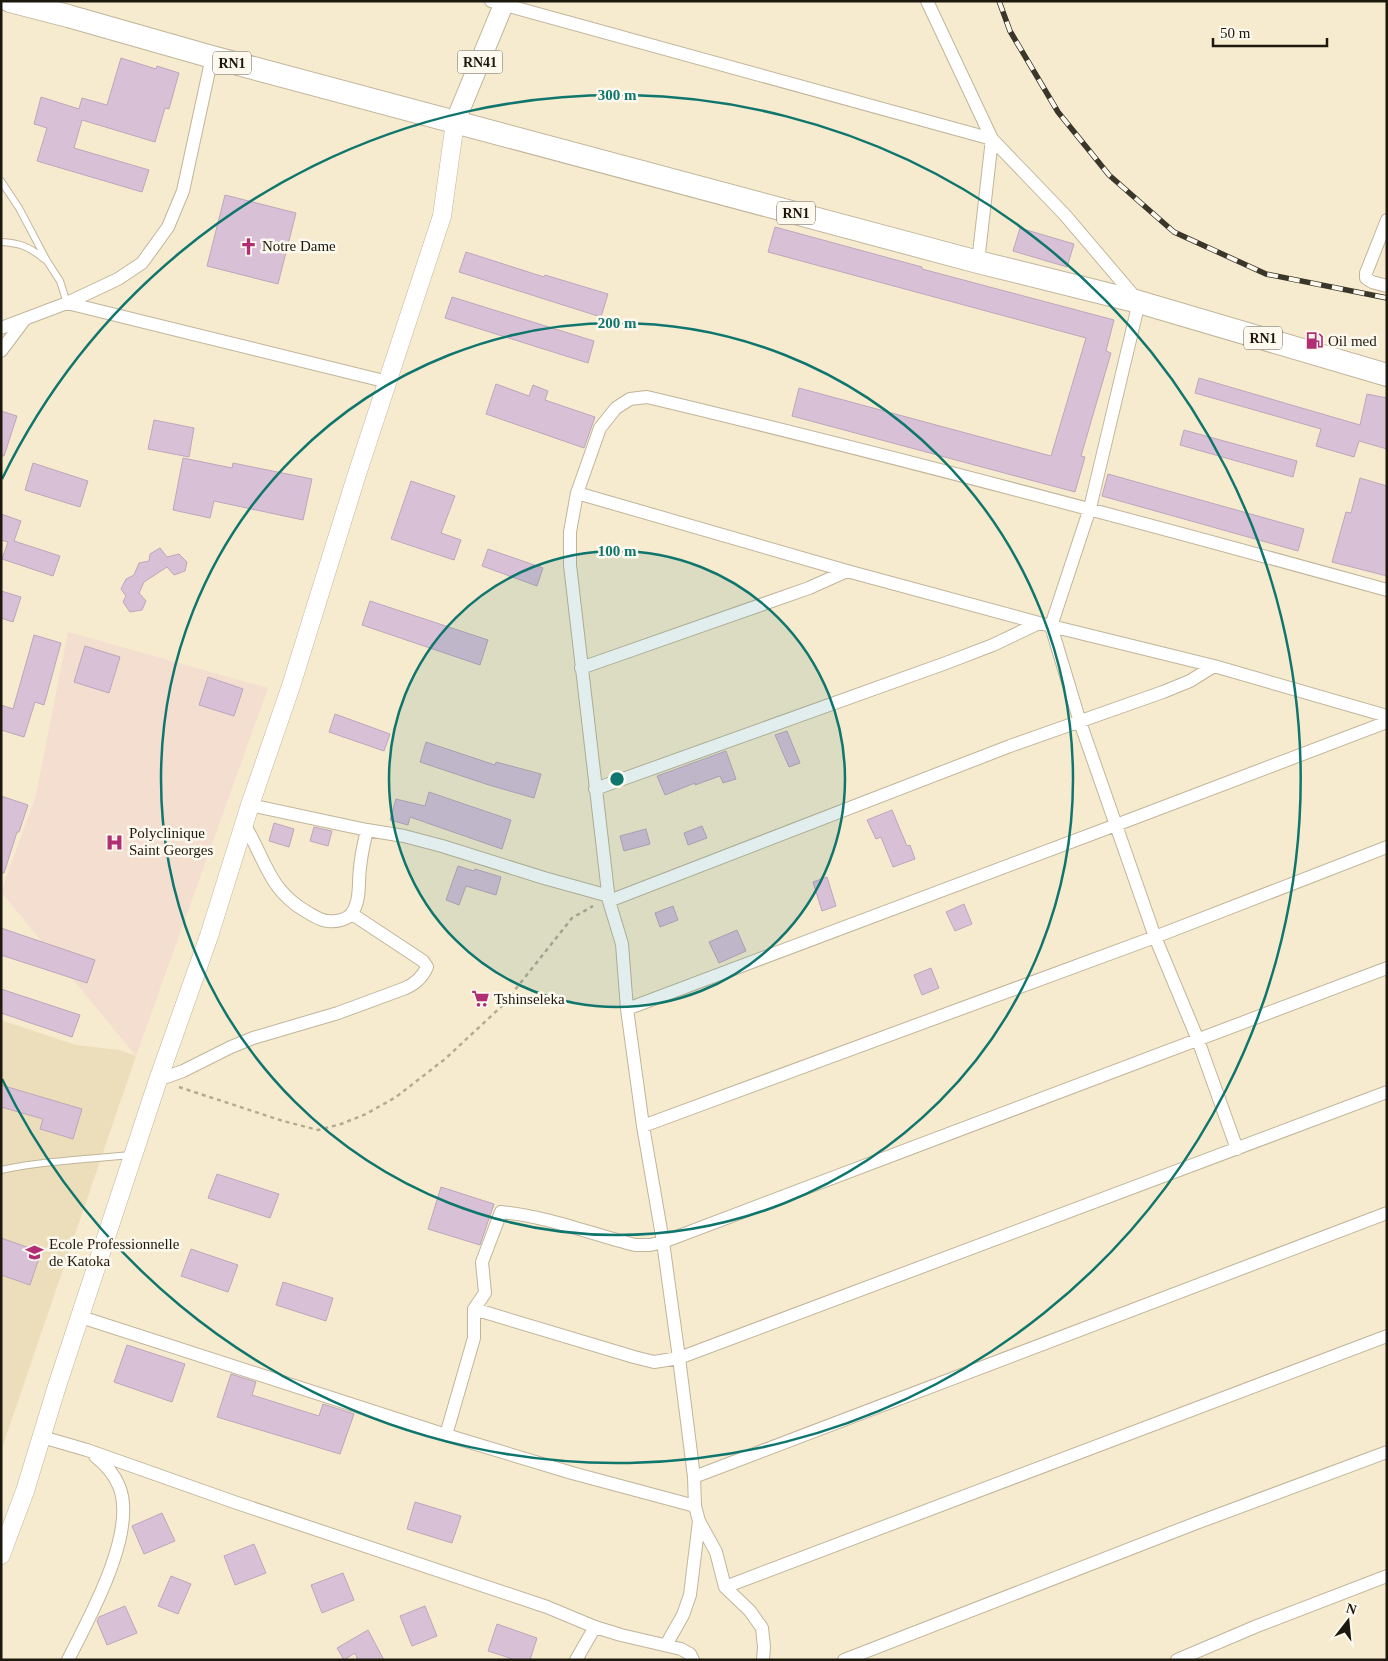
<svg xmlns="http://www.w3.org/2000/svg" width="1388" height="1661" viewBox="0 0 1388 1661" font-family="'Times New Roman',serif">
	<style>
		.built { fill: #eddebb }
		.medical { fill: #f3ded0 }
		.building { fill: #d8c1d7; stroke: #bca6bb }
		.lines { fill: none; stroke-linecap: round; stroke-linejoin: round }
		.lane-casing { stroke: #c0b59a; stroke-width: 8 }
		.street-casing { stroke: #c0b59a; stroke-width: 14 }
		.secondary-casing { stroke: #c0b59a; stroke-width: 19 }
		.primary-casing { stroke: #c0b59a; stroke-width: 21 }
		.highway-casing { stroke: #c0b59a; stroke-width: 24 }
		.path { stroke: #b4aa94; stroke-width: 2.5; stroke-dasharray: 4 4; stroke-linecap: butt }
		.lane { stroke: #fff; stroke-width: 6 }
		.street { stroke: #fff; stroke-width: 12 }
		.secondary { stroke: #fff; stroke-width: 18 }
		.primary { stroke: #fff; stroke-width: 19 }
		.highway { stroke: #fff; stroke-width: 22 }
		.rail-casing { stroke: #3b362a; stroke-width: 5.5 }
		.rail { stroke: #fef9ee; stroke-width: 4; stroke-dasharray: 11; stroke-linecap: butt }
		.ring { fill: none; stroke: #0f766e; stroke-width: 2.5 }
		.labels { text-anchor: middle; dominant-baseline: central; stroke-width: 5; stroke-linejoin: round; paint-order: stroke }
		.shield { fill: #fef9ee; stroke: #605c51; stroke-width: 1 }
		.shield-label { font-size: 14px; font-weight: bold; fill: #1c180e }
		.poi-label { font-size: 15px; fill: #1c180e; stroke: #fef9ee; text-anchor: start }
		.centre { fill: #0f766e; stroke: #fef9ee; stroke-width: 2.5 }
		.ring-label { font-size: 15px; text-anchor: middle; font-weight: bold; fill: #0f766e; stroke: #fef9ee; stroke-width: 5; stroke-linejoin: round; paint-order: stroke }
	</style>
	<rect width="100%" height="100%" fill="#f7ebcf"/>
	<!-- built -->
	<path class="built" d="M1,1020l75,25 44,5 16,6 -135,395z"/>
	<!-- medical -->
	<path class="medical" d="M68,632l200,56 -132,368 -135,-164 35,-97z"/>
	<!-- building -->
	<path class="building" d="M121,58l35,11 1,-3 22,7 -10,36 -4,-1 -10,34 -73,-22 -8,28 75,22 -7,22 -105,-31 10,-33 -13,-4 7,-27 38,12 3,-11 25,7z
		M225,195l71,18 -18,71 -71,-18z
		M775,227l147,40v2l192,51 -8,31 5,2 -30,103 4,1 -10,35 -283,-76 7,-28 252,68 35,-118 -318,-86z
		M1020,228l54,16 -7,23 -54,-16z
		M466,252l78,25 1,-2 63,19 -7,23 -142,-45z
		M452,297l142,44 -6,22 -143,-45z
		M1199,378l161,47 7,-31 20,4v51l-28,-8 -5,16 -38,-11 5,-17 -126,-36z
		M496,384l33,12 4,-11 15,6 -3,9 50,17 -11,31 -98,-34z
		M1,411l16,5 -13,40h-3z
		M154,420l40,8 -5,29 -41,-8z
		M1184,430l113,31 -4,16 -113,-32z
		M183,458l49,10 1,-5 79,16 -9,41 -89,-19 -4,17 -37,-8z
		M33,463l55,18 -8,26 -55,-17z
		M1108,474l196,55 -6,22 -196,-55z
		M1360,478l27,8v90l-55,-14 14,-50 5,1z
		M411,481l44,15 -14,37 20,7 -7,20 -63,-21z
		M1,514l20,7 -7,20 46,15 -7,20 -51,-17 6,-17 -7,-2z
		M160,548l7,9 12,-3 8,8 -2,9 -11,4 -7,-8 -23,15 -5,11 7,8 -4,9 -12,2 -7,-10 3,-6 -5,-7 5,-10 8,-4 5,-12 10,-2 1,-7z
		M488,549l55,19 -6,18 -55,-20z
		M1,591l20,6 -8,25 -12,-4z
		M370,601l118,39 -8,25 -118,-40z
		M34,635l27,8 -17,62 -9,-3 -11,35 -23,-7v-25l12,4z
		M85,646l35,11 -11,36 -35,-11z
		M208,677l35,12 -9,27 -35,-11z
		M335,714l55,20 -6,17 -55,-19z
		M787,731l13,32 -11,4 -14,-32z
		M426,742l69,23 1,-3 45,12 -7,24 -45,-13 -69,-23z
		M726,751l10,28 -13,4 -3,-7 -25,9v-2l-30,12 -8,-19z
		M429,792l82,28 -9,29 -92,-32 -2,8 -18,-5 6,-21 29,7z
		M1,796l27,9 -9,27h-2l-13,41h-3z
		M892,810l15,36 3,-1 5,14 -22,8 -12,-30 -5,2 -9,-19z
		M274,823l20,6 -5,18 -20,-6z
		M702,826l5,12 -19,7 -4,-12z
		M314,827l18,4 -4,15 -18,-5z
		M646,829l4,15 -26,7 -4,-15z
		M458,866l16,5 1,-2 26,8 -5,18 -30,-9 -7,19 -13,-5z
		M827,877l9,29 -14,5 -9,-29z
		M964,904l8,20 -17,7 -9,-19z
		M673,906l5,14 -18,7 -5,-14z
		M1,928l94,32 -8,23 -86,-28z
		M737,930l9,21 -27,12 -10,-21z
		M931,968l8,20 -17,7 -8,-20z
		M1,989l79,26 -8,22 -71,-24z
		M1,1085l81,24 -9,30 -33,-10 3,-10 -42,-12z
		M217,1174l62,20 -9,24 -62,-20z
		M441,1187l53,17 -14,41 -52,-16z
		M1,1238l40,14 -11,33 -29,-10z
		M191,1249l47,16 -10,27 -47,-16z
		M283,1282l50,16 -7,23 -50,-16z
		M127,1345l58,19 -13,38 -58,-20z
		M231,1374l25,8 -4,13 67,21 4,-12 31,10 -14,40 -123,-37z
		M415,1502l46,14 -9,27 -45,-14z
		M162,1513l13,28 -31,13 -12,-28z
		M254,1544l12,29 -31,12 -11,-29z
		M343,1573l11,27 -32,13 -11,-28z
		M171,1576l20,8 -13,30 -20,-8z
		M125,1606l12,27 -30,12 -10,-24 2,-4z
		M425,1606l12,30 -25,10 -12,-30z
		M497,1624l40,14 -7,22h-14l-28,-9z
		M368,1630l16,30h-26l-3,-7 -11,7 -7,-12z"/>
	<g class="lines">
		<defs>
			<path id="lane" d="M1,181l18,27 28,53 13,20 7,22
				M1,242c19,1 29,5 43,17
				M1,1170c43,-9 86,-11 130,-15"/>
			<path id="street" d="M491,1l501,138 -14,123
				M927,1l65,138 73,76 74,87 -49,206 -39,118 29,96 75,215 43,103 39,109
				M1387,220l-21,53v5l6,4 15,4
				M67,303l321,79
				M1,328l66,-25 51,-24 24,-16 26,-36 15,-36 29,-134
				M1,351l24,-32
				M577,493l270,78 192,52 175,43 173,50
				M581,668l228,-80 38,-17
				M595,789l351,-126 47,-18 46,-22
				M250,805l117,25 37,6 38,10 102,32 65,18
				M244,824c21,34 24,66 63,88 7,4 14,9 21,9 8,1 19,-1 24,-8 9,-13 6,-31 8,-45 1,-13 4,-25 7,-38
				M609,901l401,-155 153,-54 27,-11 24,-15
				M627,1009l489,-184 271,-103
				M158,1080l25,-9 48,-24 22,-9 85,-25 65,-24c11,-4 19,-11 24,-22l-4,-6 -71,-47
				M643,1126l512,-189 232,-90
				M474,1309l160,48 20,5 25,-4 708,-266
				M81,1317l365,118 126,38 123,33
				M446,1435l28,-97v-29l11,-16 -3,-31 19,-50c45,4 90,22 134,33h15l13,-3 724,-274
				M42,1437l45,13 150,53 310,104 48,20 26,8 60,14 9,5 3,6
				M694,1477l693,-264
				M725,1587l662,-251
				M666,1645l17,-30 7,-20 9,-74
				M68,1660c21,-42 70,-128 51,-174 -5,-12 -14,-22 -24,-30
				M576,1660l19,-33
				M763,1660l1,-13 -2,-19 -12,-17 -25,-24 -9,-35 -17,-31 -4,-15 -1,-29 -15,-119 -16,-116 -20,-116 -16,-117 -5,-65 -13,-43 -39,-336v-33l7,-39 23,-65 16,-20 14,-9 17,-2c248,59 494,125 740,193
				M844,1660l355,-138 188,-70
				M1177,1660l80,-34 130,-50"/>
			<path id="secondary" d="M1,1555l24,-64 32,-105 101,-306 51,-144 41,-131 41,-119 66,-212 85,-258 13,-94"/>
			<path id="primary" d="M455,122l50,-121"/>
			<path id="highway" d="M10,1l58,15 144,41 766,205 161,40 248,73"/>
		</defs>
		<!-- lane casing -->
		<use href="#lane" class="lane-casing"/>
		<!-- street casing -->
		<use href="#street" class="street-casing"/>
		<!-- secondary casing -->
		<use href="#secondary" class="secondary-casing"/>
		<!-- primary casing -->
		<use href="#primary" class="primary-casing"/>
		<!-- highway casing -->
		<use href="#highway" class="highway-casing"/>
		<!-- path -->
		<path class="path" d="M179,1087l104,34 35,9 23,-6 25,-10 30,-17 49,-38 58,-54 69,-87 21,-12"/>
		<!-- lane -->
		<use href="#lane" class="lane"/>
		<!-- street -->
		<use href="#street" class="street"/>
		<!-- secondary -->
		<use href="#secondary" class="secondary"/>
		<!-- primary -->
		<use href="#primary" class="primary"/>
		<!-- highway -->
		<use href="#highway" class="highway"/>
		<defs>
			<path id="rail" d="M999,1l11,30 48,81 51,63 65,57 92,42 121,24"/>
		</defs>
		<!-- rail casing -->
		<use href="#rail" class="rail-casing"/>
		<!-- rail -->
		<use href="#rail" class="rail"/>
	</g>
	<!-- distance rings -->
	<circle cx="617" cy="779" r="228" fill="#0f766e" fill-opacity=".12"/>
	<g class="ring">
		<circle cx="617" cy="779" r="228"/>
		<circle cx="617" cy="779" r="456"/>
		<path d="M2 479A684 684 0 1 1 2 1079"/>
	</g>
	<!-- icons -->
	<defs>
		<symbol id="church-bare" viewBox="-9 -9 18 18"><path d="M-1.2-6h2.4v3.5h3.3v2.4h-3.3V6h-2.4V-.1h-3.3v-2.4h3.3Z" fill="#b12d74" stroke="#fef9ee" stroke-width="2.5" paint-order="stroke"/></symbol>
		<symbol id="fuel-bare" viewBox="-9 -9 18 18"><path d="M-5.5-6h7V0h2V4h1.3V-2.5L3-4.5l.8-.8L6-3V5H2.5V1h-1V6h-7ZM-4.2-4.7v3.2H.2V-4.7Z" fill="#b12d74" stroke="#fef9ee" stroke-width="2.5" paint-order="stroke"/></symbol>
		<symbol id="hospital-bare" viewBox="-9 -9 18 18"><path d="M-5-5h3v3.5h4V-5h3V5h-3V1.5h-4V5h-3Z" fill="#b12d74" stroke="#fef9ee" stroke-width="2.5" paint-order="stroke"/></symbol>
		<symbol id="supermarket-bare" viewBox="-9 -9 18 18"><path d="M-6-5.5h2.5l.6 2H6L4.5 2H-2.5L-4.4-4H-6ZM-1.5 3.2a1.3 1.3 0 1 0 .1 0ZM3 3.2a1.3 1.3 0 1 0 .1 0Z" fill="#b12d74" stroke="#fef9ee" stroke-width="2.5" paint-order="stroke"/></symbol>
		<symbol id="school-bare" viewBox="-9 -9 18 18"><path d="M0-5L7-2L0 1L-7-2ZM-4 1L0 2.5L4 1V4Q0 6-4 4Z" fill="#b12d74" stroke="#fef9ee" stroke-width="2.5" paint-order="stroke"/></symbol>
	</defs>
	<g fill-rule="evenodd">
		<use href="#church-bare" x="236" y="234" width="25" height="25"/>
		<use href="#fuel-bare" x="1302" y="328" width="25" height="25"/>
		<use href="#hospital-bare" x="102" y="830" width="25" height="25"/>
		<use href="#supermarket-bare" x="468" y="986" width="25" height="25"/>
		<use href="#school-bare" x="22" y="1240" width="25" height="25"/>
	</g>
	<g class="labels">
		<!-- shield labels -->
		<g class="shield">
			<rect x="457.5" y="50.5" width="45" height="23" rx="4"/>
			<rect x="213" y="51.5" width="38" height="23" rx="4"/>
			<rect x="777" y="201.5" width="38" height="23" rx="4"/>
			<rect x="1244" y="326.5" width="38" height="23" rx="4"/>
		</g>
		<g class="shield-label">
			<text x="480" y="62">RN41</text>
			<text x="232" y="63">RN1</text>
			<text x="796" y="213">RN1</text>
			<text x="1263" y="338">RN1</text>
		</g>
		<!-- poi labels -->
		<g class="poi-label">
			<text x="262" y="246">Notre Dame</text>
			<text x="1328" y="341">Oil med</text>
			<text x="129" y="833">Polyclinique<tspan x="129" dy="17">Saint Georges</tspan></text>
			<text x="494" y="999">Tshinseleka</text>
			<text x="49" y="1244">Ecole Professionnelle<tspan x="49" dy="17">de Katoka</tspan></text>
		</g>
	</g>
	<circle cx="617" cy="779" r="8" class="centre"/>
	<g class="ring-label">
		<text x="617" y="100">300 m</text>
		<text x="617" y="328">200 m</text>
		<text x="617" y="556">100 m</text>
	</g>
	<!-- border -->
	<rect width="1388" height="1661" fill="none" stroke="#1c180e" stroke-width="5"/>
	<!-- north arrow -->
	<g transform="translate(1348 1621) rotate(16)" stroke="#fef9ee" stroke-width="4" paint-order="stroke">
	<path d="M0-4L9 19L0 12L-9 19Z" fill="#1c180e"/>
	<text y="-8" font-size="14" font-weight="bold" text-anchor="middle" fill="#1c180e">N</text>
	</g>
	<!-- scale -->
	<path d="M1213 38v8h114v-8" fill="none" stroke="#1c180e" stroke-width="2.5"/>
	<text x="1220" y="38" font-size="15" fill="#1c180e" stroke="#fef9ee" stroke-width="4" paint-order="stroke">50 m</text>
</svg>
